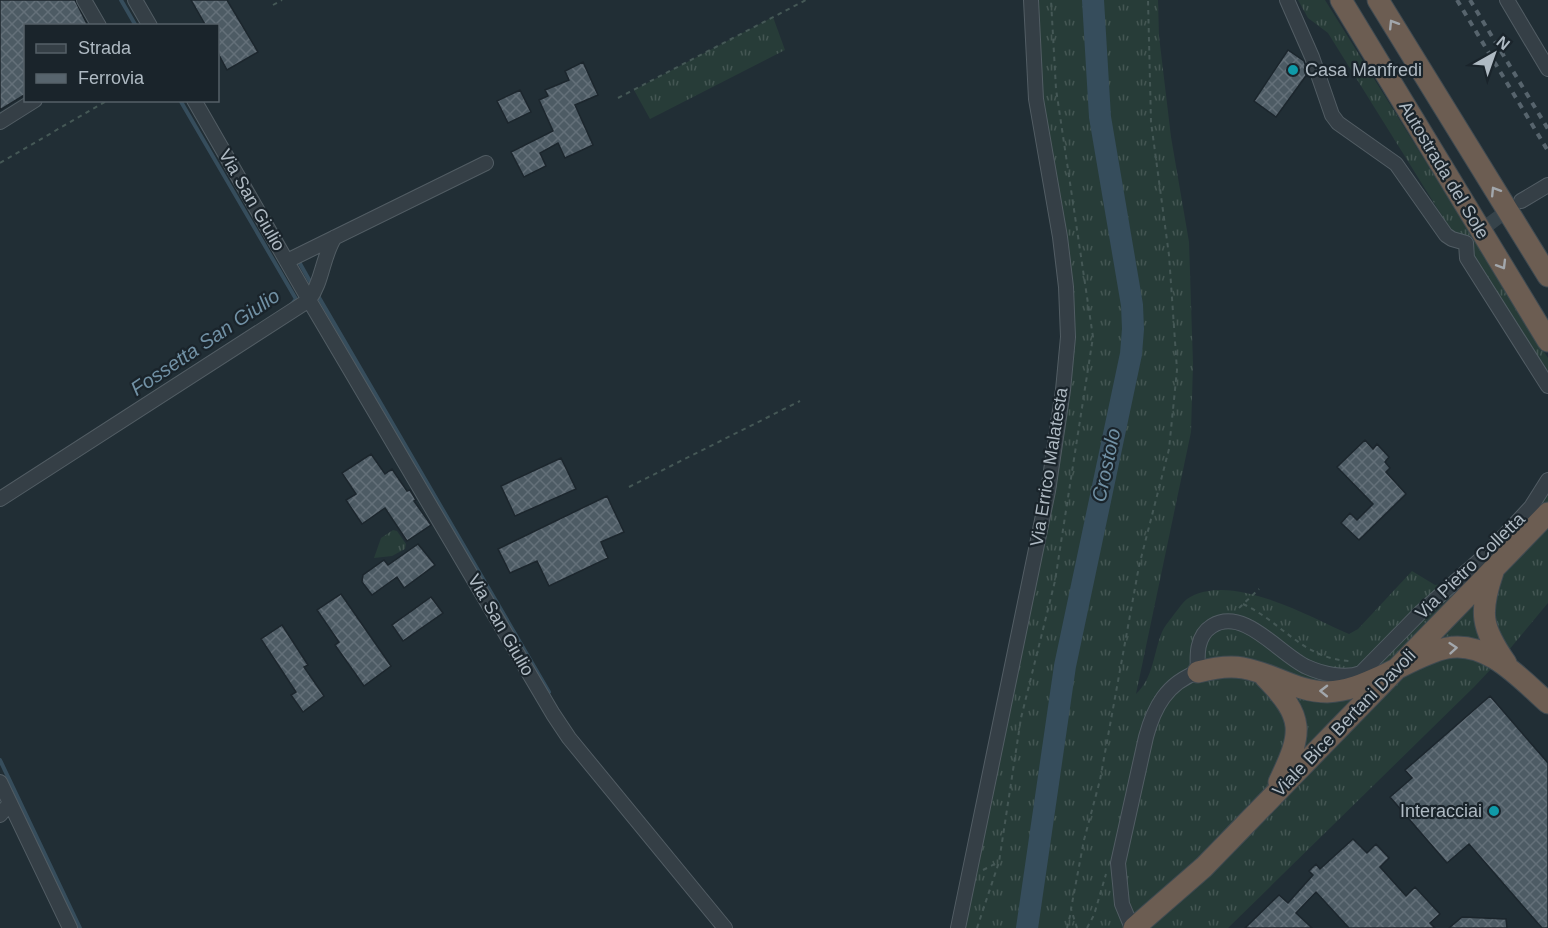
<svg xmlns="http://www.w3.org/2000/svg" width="1548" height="928" viewBox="0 0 1548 928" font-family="Arial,sans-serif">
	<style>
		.grass { fill: url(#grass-tufts) }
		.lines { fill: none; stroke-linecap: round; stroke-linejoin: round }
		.stream { stroke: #364d5c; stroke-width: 4 }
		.river { stroke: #364d5c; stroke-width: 22 }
		.building { fill: url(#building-cross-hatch); stroke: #1c262d; stroke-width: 1.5 }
		.minor-tunnel { stroke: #36434a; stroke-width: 14; stroke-dasharray: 14 7; stroke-linecap: butt }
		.minor-casing { stroke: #525d64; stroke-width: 16 }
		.highway-casing { stroke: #3f4a51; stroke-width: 23 }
		.path { stroke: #455856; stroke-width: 2; stroke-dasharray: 4.5 4.5; stroke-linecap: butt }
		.minor { stroke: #353f46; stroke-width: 14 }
		.highway { stroke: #6c5d52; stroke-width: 21 }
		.rail { stroke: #57646d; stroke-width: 4; stroke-dasharray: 6 6; stroke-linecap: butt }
		.oneway { stroke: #a2a7ac }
		.culture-dot { fill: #0f9aa8; stroke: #1a242b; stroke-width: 2 }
		.labels { text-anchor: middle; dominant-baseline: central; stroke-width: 4.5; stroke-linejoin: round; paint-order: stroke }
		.poi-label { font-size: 18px; fill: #afbac3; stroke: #1a242b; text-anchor: start }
		.street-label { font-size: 18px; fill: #afbac3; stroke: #1a242b }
		.water-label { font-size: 20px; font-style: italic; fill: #7191a5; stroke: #1a242b }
	</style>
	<defs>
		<pattern id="grass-tufts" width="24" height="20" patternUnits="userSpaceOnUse" patternTransform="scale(1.5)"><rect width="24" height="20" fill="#273c38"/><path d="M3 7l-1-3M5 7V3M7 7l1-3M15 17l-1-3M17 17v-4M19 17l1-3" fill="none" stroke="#445653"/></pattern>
		<pattern id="building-cross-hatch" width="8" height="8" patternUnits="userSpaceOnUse" patternTransform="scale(1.5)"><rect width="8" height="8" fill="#4d5b64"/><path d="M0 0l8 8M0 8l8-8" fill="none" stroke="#647079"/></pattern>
	</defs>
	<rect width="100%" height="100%" fill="#212e35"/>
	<!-- grass -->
	<path class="grass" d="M1033,0h125l1,36 12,101 18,105 4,122 -2,68 -55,262c18,-17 17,-40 26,-62 3,-7 9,-13 13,-19 4,-5 8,-11 12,-14 43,-28 121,17 162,35l9,-5 54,-58 23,14 21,-3 92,-102v123l-40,48 -34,36 -246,241h-268l110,-594 -24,-186z
		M1298,0h27l223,358v28l-220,-353 -20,-15z
		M773,17l12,33 -135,69 -16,-29z
		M393,530l4,1 9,13 -1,5 -13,7 -18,2 7,-20z"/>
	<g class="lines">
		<!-- stream -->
		<path class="stream" d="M121,0l15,26
			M180,100l116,199 -4,5
			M298,260l14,25
			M317,294l232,398
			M0,760l80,168"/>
		<!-- river -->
		<path class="river" d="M1027,928l38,-262 66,-312 2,-25 -1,-24 -32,-188 -7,-117"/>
	</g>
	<!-- building -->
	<path class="building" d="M0,0h75l13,26h-62v68l-26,16z
		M191,0h36l31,52 -31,18 -9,-17v-27h-12z
		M1288,50l16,11 4,12 -32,44 -22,-16z
		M583,62l15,33 -23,10 18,40 -28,13 -7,-15 -18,10 6,13 -22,11 -13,-25 42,-21 -14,-31 9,-4 -3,-6 24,-10 -4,-9z
		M520,90l11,22 -23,11 -11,-22z
		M1365,440l8,9 4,-5 12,13 -4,5 5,6 -4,4 20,22 -47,46 -18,-17 9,-10 7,7 16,-16 -36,-37z
		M371,454l14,20 7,-5 15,22 3,-1 6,10 -2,1 17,24 -24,16 -22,-33 -23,16 -16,-24 10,-6 -14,-21z
		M561,458l15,31 -61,27 -14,-30z
		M607,496l17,36 -23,10 7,16 -59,28 -12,-25 -27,12 -12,-24z
		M418,544l17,21 -31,23 -7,-11 -25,18 -10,-13 1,-7 21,-15 4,5z
		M341,594l50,72 -27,20 -29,-41 4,-3 -22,-32z
		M431,597l12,16 -40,28 -11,-16z
		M282,625l26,40 -4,2 20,29 -21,16 -12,-17 5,-3 -35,-53z
		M1490,696l58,67v165h-6l-73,-84 -22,19 -57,-66 22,-19 -7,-8z
		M1353,839l14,14 9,-9 13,14 -9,9 26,29 9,-9 25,27 -10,9 5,5h-86l-33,-36 -20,21 16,15h-67l34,-33 9,8 25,-28 -4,-4 7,-7 4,5z
		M1462,917l44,2 1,9h-58z"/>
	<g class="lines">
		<!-- minor-tunnel -->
		<path class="minor-tunnel" d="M1472,237l40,-30"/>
		<defs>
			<path id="minor" d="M84,0l15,26
				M135,0l15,26
				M1287,0l25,57 20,58 6,8 58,41 50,71 6,4 14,4
				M1507,0l41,69
				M194,100l115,200 244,414 16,24 156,190
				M0,122l35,-22
				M1521,201l27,-16
				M1466,243l1,15 81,128
				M287,261l199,-98
				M0,499l309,-199c14,-19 13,-43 26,-63
				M0,782l70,146
				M0,815l10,-12
				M958,928l90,-437 15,-101 5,-53 -2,-50 -6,-50 -24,-138 -5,-99
				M1132,928l-10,-24 -4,-41 28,-126c8,-30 21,-54 52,-65 -1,-16 -2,-36 14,-46 32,-20 68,29 95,41 15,7 38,12 54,6l59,-60 70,-62 41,-44 17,-27"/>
			<path id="highway" d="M1341,0l207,341
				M1378,0l170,276
				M1493,572c-14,41 -12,55 13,91
				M1198,672c15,-4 30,-7 45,-4 29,5 54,24 84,24 23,-1 41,-10 61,-19 19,-9 39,-21 59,-25 40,-8 74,31 101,55
				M1265,677c40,41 38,55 14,105
				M1134,928l70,-61 344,-354"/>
		</defs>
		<!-- minor casing -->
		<use href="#minor" class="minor-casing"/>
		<!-- highway casing -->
		<use href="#highway" class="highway-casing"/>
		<!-- path -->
		<path class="path" d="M273,5l9,-5
			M618,98l188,-98
			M0,163l108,-63
			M629,487l171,-86
			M1243,604c39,18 60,55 107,57
			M1239,608l20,-19
			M983,870l16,-8
			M977,928l22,-66 22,-144 34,-137 38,-244 -37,-248 -5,-89
			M1067,928l4,-16
			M1077,928l-6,-19 13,-69 16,-60 39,-214 30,-117 8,-79 -8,-115 -18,-133 -3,-122
			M1087,928l7,-13 12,-41"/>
		<!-- minor -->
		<use href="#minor" class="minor"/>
		<!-- highway -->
		<use href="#highway" class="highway"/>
		<!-- rail -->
		<path class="rail" d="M1457,0l91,151
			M1470,0l78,129"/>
	</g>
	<!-- one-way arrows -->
	<defs><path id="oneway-chevron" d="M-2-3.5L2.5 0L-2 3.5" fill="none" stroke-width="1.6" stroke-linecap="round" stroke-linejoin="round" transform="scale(1.5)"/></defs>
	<g class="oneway">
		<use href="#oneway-chevron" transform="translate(1393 24) rotate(-122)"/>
		<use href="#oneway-chevron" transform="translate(1495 191) rotate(-122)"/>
		<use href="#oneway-chevron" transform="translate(1502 265) rotate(59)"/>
		<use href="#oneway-chevron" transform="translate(1453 648) rotate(-5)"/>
		<use href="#oneway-chevron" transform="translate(1324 691) rotate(-179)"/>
	</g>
	<!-- markers -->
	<g class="culture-dot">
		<circle cx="1293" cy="70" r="6"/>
		<circle cx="1494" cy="811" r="6"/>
	</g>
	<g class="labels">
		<!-- poi labels -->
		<g class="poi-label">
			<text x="1305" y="70">Casa Manfredi</text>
			<text x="1482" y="811" text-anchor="end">Interacciai</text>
		</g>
		<!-- street labels -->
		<g class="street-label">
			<text transform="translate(1444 170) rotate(59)">Autostrada del Sole</text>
			<text transform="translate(252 200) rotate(60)">Via San Giulio</text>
			<text transform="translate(1049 467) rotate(-81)">Via Errico Malatesta</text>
			<text transform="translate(1470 566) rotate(-44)">Via Pietro Colletta</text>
			<text transform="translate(501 625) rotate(60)">Via San Giulio</text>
			<text transform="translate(1344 723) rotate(-46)">Viale Bice Bertani Davoli</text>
		</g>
		<!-- water labels -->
		<g class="water-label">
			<text transform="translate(205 342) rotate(-34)">Fossetta San Giulio</text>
			<text transform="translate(1106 465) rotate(-78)">Crostolo</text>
		</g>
	</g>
	<!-- legend -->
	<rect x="24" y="24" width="195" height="78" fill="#1a242b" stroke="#566068" stroke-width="1.5"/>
	<rect x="36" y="44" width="30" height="9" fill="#353f46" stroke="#566068" stroke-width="1.5"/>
	<text x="78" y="54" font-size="18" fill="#afbac3">Strada</text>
	<rect x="36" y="74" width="30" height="9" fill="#57646d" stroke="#566068" stroke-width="1.5"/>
	<text x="78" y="84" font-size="18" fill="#afbac3">Ferrovia</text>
	<!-- north arrow -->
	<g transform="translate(1494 54) rotate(40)" stroke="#1a242b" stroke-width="4.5" paint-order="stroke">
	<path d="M0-4.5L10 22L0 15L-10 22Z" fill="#afbac3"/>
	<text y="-9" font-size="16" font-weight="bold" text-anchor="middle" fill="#afbac3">N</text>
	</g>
</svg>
